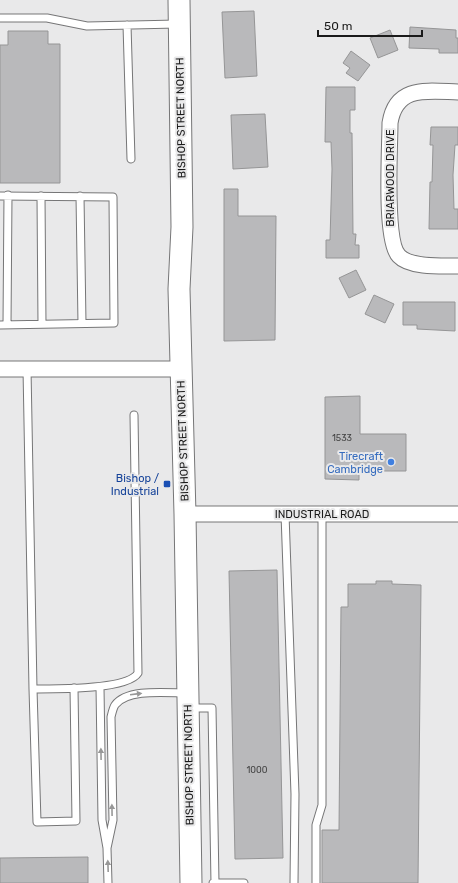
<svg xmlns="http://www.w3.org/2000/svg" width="458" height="883" viewBox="0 0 458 883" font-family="Rubik,sans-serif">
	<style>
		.building { fill: #b9b9bb; stroke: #959596 }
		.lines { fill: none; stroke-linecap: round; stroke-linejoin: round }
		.lane-casing { stroke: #767677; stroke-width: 9 }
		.street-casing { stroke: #767677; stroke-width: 17 }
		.secondary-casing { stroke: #767677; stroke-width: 23 }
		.lane { stroke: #fff; stroke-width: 7 }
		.street { stroke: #fff; stroke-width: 15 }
		.secondary { stroke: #fff; stroke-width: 21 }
		.oneway { fill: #989898 }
		.shop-dot { fill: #3f7fe0; stroke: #e9e9ea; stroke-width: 1.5 }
		.transit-dot { fill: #1a4fb4; stroke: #e9e9ea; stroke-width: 1.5 }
		.labels { text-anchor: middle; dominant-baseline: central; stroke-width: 4; stroke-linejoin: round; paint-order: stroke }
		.number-label { font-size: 9px; fill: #424242 }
		.street-label { font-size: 11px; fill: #1a1a1a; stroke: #e9e9ea }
		.shop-label { font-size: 11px; fill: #366cbe; stroke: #e9e9ea; text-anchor: end }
		.transit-label { font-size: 11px; fill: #164399; stroke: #e9e9ea; text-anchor: end }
	</style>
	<rect width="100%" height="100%" fill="#e9e9ea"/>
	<!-- building -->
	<path class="building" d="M254,11l3,65 -32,2 -3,-66z
		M410,27l46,3v8h2v15h-19v-4l-30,-1z
		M390,30l8,20 -20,8 -8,-20z
		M8,31h40v13h12v139h-60v-138h8z
		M351,51l19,14 -12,16 -12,-8 4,-5 -7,-5z
		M326,87h29v23h-5v23h2l1,101h3l-1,11h4v13h-33v-18h4l2,-71 -1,-27h-6z
		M265,114l3,53 -35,2 -2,-54z
		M431,127h27v18h-3l-2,30 1,34h4v20h-29l1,-47h2l1,-37h-3z
		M224,189h14v27h38l-1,124 -51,1z
		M356,270l10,20 -17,8 -10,-20z
		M374,295l20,9 -9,19 -20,-9z
		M403,302h52v29l-38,-2v-4h-14z
		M360,396v38h46v37h-47v9l-34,-1v-82z
		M277,570l6,288 -48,1 -6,-288z
		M376,581h16v3l29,1 -3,298h-96v-53h17l2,-223h7v-23h28z
		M88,857v26h-88v-25z"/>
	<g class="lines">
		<defs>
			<path id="lane" d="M0,18h47l40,8 90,-2
				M127,25l4,134
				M0,196l113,1 1,126 -114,2
				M41,196l1,128
				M80,196l2,127
				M7,325l1,-130
				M27,369l6,320
				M285,514l10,280 -1,89
				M100,687l2,133 5,28 1,35
				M74,688l2,133 -39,1 -4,-133c20,0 95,1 105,-16l-4,-258
				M189,708h23l3,175
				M107,848l6,-28 -2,-103c1,-4 2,-9 4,-12 12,-17 53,-12 72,-12
				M213,883h31
				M316,883v-58l6,-20v-291"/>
			<path id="street" d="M458,92c-31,-1 -62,-7 -68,31 0,25 -6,118 9,133 11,12 44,10 59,10
				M0,369h181
				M185,514h273"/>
			<path id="secondary" d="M179,0l3,227 -3,62 6,225 6,369"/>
		</defs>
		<!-- lane casing -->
		<use href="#lane" class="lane-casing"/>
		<!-- street casing -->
		<use href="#street" class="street-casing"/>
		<!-- secondary casing -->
		<use href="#secondary" class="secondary-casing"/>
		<!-- lane -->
		<use href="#lane" class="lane"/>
		<!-- street -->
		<use href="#street" class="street"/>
		<!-- secondary -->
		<use href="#secondary" class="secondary"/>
	</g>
	<!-- one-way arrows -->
	<defs><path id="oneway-solid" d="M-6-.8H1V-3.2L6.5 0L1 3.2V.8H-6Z"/></defs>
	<g class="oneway">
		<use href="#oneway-solid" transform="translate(136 694) rotate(-7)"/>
		<use href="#oneway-solid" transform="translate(101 754) rotate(-91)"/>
		<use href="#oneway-solid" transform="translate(112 810) rotate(-91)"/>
		<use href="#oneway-solid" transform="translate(108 866) rotate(-92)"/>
	</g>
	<!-- markers -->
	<circle class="shop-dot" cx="391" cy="462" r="4"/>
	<rect class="transit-dot" x="163" y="480" width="8" height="8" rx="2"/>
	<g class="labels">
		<!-- number labels -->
		<g class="number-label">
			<text x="342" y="438">1533</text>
			<text x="257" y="770">1000</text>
		</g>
		<!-- street labels -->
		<g class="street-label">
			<text transform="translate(181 118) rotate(-91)">BISHOP STREET NORTH</text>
			<text transform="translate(390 178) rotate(-90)">BRIARWOOD DRIVE</text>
			<text transform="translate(183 441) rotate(-92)">BISHOP STREET NORTH</text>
			<text x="322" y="514">INDUSTRIAL ROAD</text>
			<text transform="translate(189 765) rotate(-91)">BISHOP STREET NORTH</text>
		</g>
		<!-- shop labels -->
		<g class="shop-label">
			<text x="383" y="456">Tirecraft<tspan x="383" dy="13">Cambridge</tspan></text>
		</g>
		<!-- transit labels -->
		<g class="transit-label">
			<text x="159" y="478">Bishop /<tspan x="159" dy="13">Industrial</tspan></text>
		</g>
	</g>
	<!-- scale -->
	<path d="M318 30v6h104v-6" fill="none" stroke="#1a1a1a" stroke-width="2"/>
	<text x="324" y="30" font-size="12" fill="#1a1a1a" stroke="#e9e9ea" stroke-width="3" paint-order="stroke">50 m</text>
</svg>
